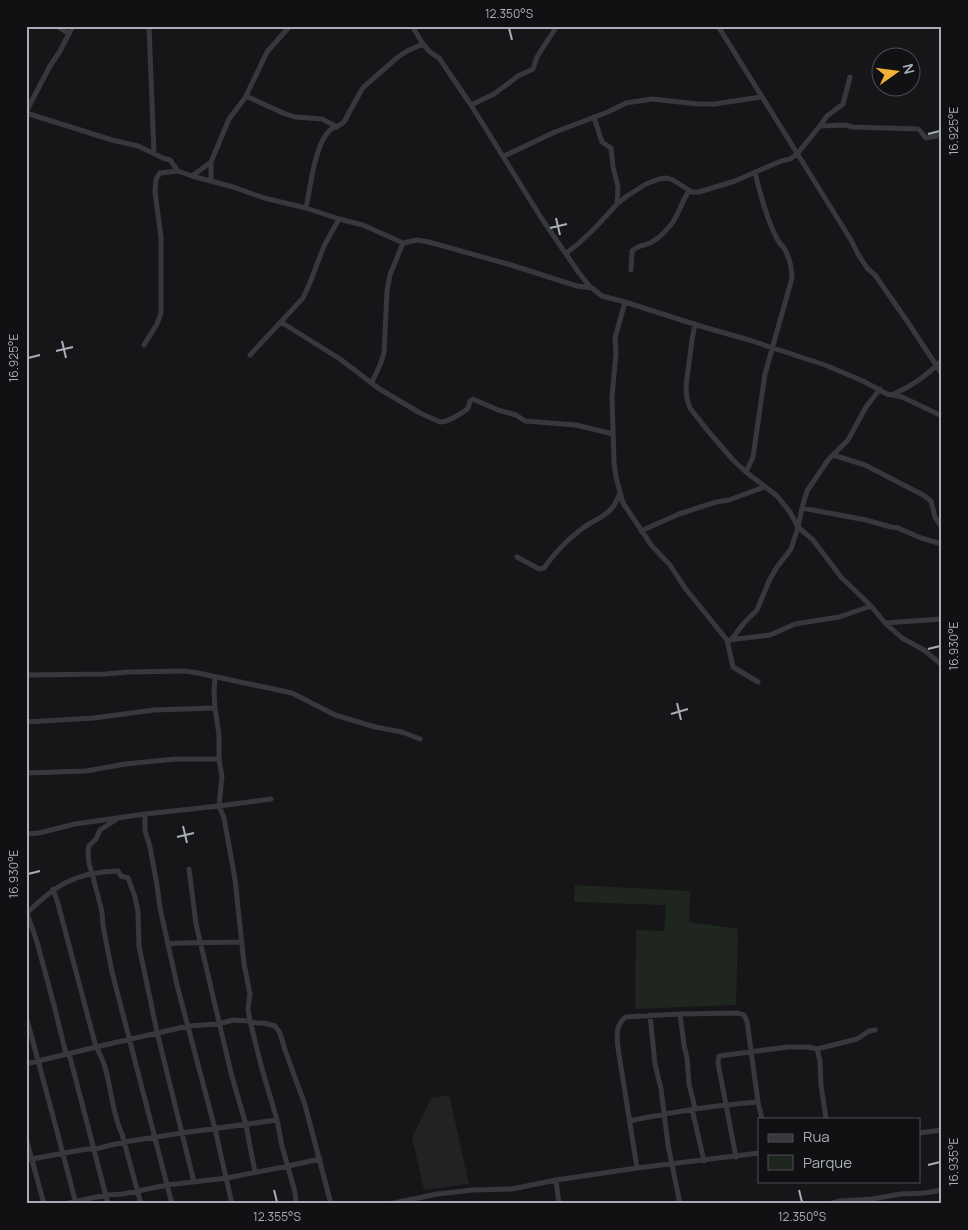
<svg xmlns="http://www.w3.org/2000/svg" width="968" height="1230" viewBox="0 0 968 1230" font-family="Manrope,sans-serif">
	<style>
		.built { fill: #222225 }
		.green { fill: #1e261f }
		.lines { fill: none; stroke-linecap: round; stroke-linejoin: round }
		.street { stroke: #37383d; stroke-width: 5 }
		.ticks { fill: none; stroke: #a8adb8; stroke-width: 2 }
		.neatline { fill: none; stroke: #a8adb8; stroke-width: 2 }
		.ticks-label { font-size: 12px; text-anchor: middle; fill: #a8adb8 }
	</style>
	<rect width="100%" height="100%" fill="#161618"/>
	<!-- built -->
	<path class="built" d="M449,1095l20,89 -45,6 -12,-52 19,-40z"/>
	<!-- green -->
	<path class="green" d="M575,885l115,6 -1,31 49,7 -2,76 -101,4 1,-79 28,1 2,-26 -92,-3z"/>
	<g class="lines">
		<!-- street -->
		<path class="street" d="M57,26l12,8
			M149,26l5,128
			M412,26l11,18 7,8 9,6 32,47 71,114 37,54 12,15
			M718,26c44,72 89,142 133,214l7,14 9,14 8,7 32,46 35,53
			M246,96l37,17 12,4 27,2 15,8
			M471,105l23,-11 24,-18 15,-7 4,-12 5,-8 15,-23
			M26,112l24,-46 10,-15 13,-25
			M26,113l86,27 26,6 25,12 7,2 8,11 14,5 41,11 31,11 42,10 33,11 24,6 40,18 14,-3 12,2 82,23 66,21 15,2 10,8 23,6 75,24 49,14 76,25 38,16 24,13 15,3 40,19
			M594,117l8,25 9,6 2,19 5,20 -1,17
			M820,126l25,-1 7,2 66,2c3,1 4,6 8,9l16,-3
			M504,156l51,-24 53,-20 18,-9 26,-4 46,5h17l46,-7
			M192,176l19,-14
			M211,181v-19l18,-43 16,-21 22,-46 23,-26
			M306,208c4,-19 9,-65 24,-78 4,-3 10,-4 14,-8l18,-33 5,-5 31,-27 9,-6 16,-7
			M566,253l11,-8 18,-17 22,-24 10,-8 19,-12 13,-5 8,-1 6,2 19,12h7l36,-11 46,-20 9,-2 8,-6 21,-26 8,-11 16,-12 7,-27
			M631,270l1,-19c6,-6 11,-5 18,-8 6,-3 14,-10 18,-15 10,-9 13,-26 21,-37
			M625,302l-10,36 1,15 -4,44 2,65 2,15 4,15 3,11 29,43 18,19 15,23 42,52 6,27 25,15
			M281,322l59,37 38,29 42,25 20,9c9,0 18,-7 26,-12l2,-2 2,-7 3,-2 25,11 18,5 9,6 51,4 37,9
			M695,324l-3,16 -6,46 1,13 3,9 18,23 25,29 13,12 31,24 13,16 8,15 15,13 28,37 30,29 14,17 17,15 22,12 18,15
			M144,345l13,-21 4,-11v-76l-6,-45 1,-13 4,-6 18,-2
			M250,355l53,-57 6,-13 15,-39 15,-27
			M372,382l8,-17 4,-12 3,-62 3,-16 13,-32
			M894,394c18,-8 34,-19 48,-34
			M833,455l32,10 58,30 8,6 4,16 7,11
			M746,472l7,-15 12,-83 27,-96c0,-10 -3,-21 -8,-30 -3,-3 -5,-6 -7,-9 -10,-20 -17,-45 -22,-67
			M802,508l64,12 25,7 7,1 23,10 21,6
			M641,531l38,-17 37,-12 13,-2 35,-13
			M517,557l22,12 5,-1c11,-16 24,-29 39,-40 9,-7 20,-10 27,-18 5,-4 7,-11 10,-17
			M885,623l57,-4
			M729,640l41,-5 25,-11 44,-7 32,-11
			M731,640l13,-17 13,-13 12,-29 8,-14 14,-18 7,-22 4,-19 5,-17 21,-31 20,-20 18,-33 14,-18
			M26,675l79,-1 23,-2 57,-1 13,2 94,20 43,22 40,12 27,5 18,7
			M215,677l-1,14 1,17 4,27v24l3,17 -3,30 5,12 11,61 9,85 6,30 -2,15 2,12 12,48 15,51 5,26 13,46 1,12
			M26,722l68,-4 60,-8 61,-2
			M26,773l60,-2 39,-7 51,-5h43
			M145,814v17l5,16 7,38 3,23 17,77 38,144 17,75
			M117,819l-17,11 -4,9 -7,7 -1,5 1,13 3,9 10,39 1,14 9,46 60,232
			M26,834l13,-1 36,-9 70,-10 74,-8 52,-7
			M189,869l7,55 35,149 15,52 9,47
			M53,889l4,11 39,147c16,25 13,60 26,87l19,70
			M27,913l10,29 18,67 11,45 3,1 2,6 37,143
			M26,914c29,-29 50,-42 92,-43l3,5 7,2 7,19 3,15 1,34 18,86 37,150
			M168,944l11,-1 62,-1
			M680,1014l4,31 3,13 2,26 6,24
			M650,1015l5,49 6,25 7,56 12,59
			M26,1016c17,63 34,125 50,188
			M817,1049l3,12 1,24 5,34
			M26,1064l70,-17 92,-21 31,-2 14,-4 17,1 6,2h8l11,3 5,7 5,17 20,55 26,99
			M692,1109l12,52
			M629,1121c43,-9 86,-16 129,-19
			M919,1133l23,-3
			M26,1138l18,66
			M736,1157l-18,-94 1,-7 69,-9h20l9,2 40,-10 12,-8 6,-1
			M26,1160l61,-11h8l29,-7 58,-9 95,-13
			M637,1168l-19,-120c-1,-12 -3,-23 8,-31l54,-3 58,-1 6,2 3,6 11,81 4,17
			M556,1180l3,24
			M64,1204l42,-9 17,-1 44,-9 60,-7 61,-12 32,-7
			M389,1204l48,-10 36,-4 39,-1 44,-9 81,-12 122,-15
			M829,1204l11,-3 32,-2 29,-5 24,-1 17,-3"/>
	</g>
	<!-- ticks -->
	<path class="ticks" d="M509,28l3,12M928,134l12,-3M556,218l4,17M550,228l17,-4M62,341l4,17M56,351l17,-4M28,358l12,-3M928,649l12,-3M677,703l4,17M671,714l17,-5M183,826l4,17M177,837l17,-4M28,874l12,-3M928,1165l12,-3M274,1190l3,12M799,1190l3,12"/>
	<!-- border -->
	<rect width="968" height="1230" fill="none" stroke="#111113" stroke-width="55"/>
	<!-- legend -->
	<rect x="758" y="1118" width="162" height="65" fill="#111113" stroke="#4d4f55"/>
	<rect x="768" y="1134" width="25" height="8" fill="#37383d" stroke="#4d4f55"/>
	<text x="803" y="1142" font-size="15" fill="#a8adb8">Rua</text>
	<rect x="768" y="1155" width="25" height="15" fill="#1e261f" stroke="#4d4f55"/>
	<text x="803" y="1168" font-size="15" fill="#a8adb8">Parque</text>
	<!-- north arrow -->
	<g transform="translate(896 72) rotate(76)"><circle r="24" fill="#111113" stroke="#4d4f55"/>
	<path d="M0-4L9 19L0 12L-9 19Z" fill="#f2b134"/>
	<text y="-8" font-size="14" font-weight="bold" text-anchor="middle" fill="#a8adb8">N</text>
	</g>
	<rect x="28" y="28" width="912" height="1174" class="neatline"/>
	<g class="ticks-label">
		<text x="509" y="18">12.350°S</text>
		<text transform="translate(954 131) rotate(-90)" y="4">16.925°E</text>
		<text transform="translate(14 358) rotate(-90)" y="4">16.925°E</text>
		<text transform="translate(954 646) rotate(-90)" y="4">16.930°E</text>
		<text transform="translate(14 874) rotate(-90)" y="4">16.930°E</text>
		<text transform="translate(954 1162) rotate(-90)" y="4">16.935°E</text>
		<text x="277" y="1221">12.355°S</text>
		<text x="802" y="1221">12.350°S</text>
	</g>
</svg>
